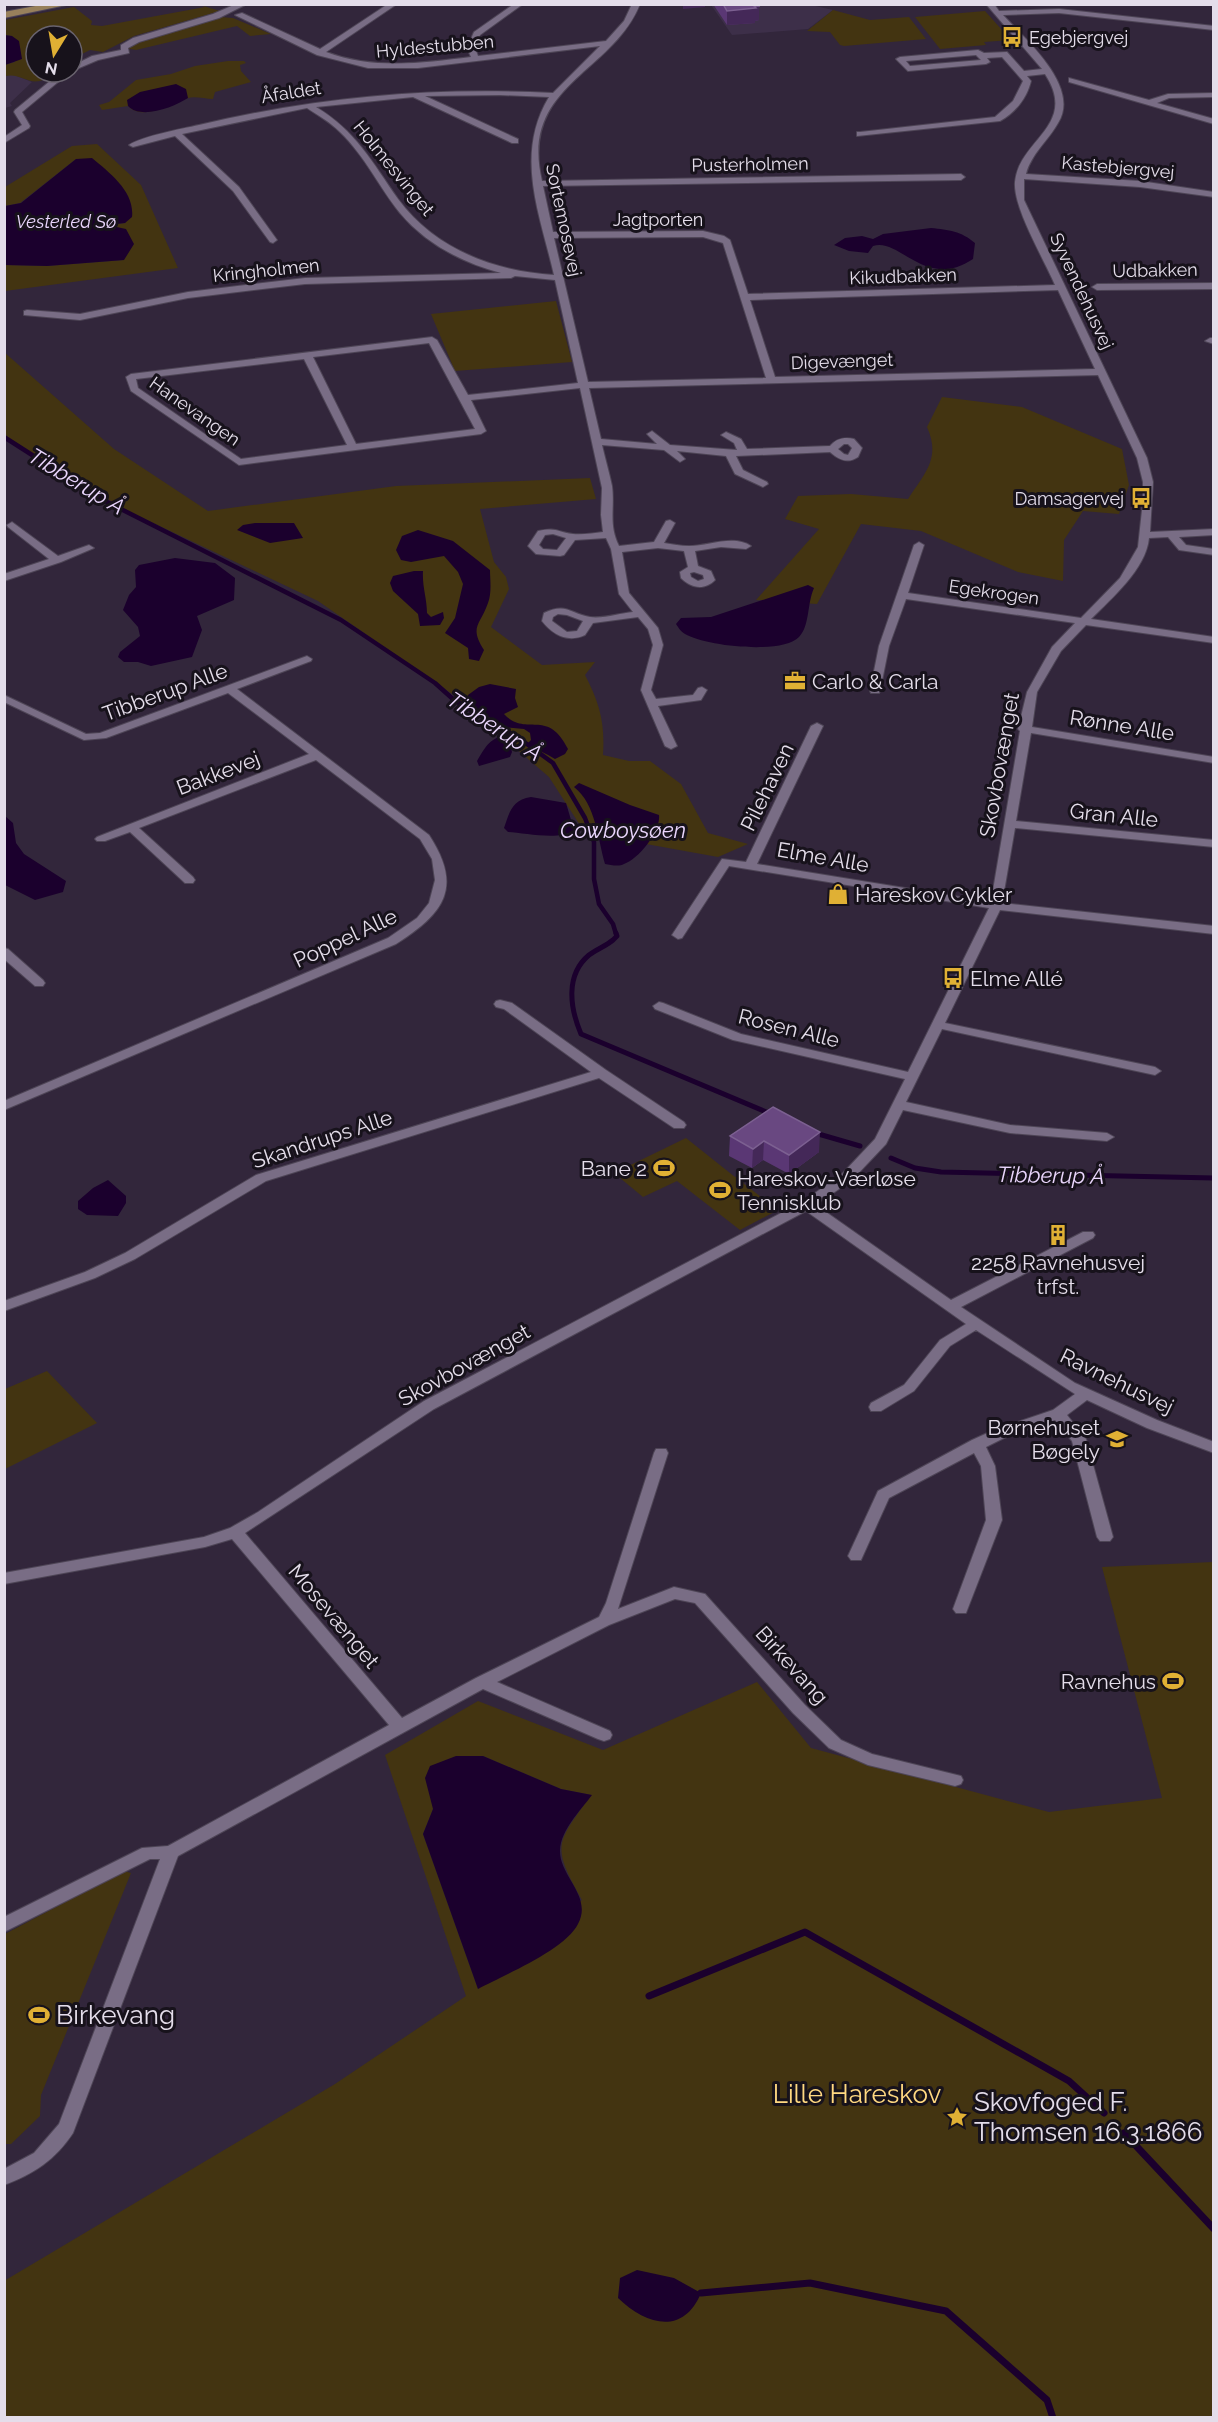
<svg xmlns="http://www.w3.org/2000/svg" width="1218" height="2422" viewBox="0 0 1218 2422" font-family="Raleway,sans-serif">
	<style>
		.built { fill: #3d2f49 }
		.green { fill: #433411; fill-rule: evenodd }
		.water { fill: #1b002d }
		.lines { fill: none; stroke-linecap: round; stroke-linejoin: round }
		.stream-far2 { stroke: #1b002d; stroke-width: 4.5 }
		.stream-far1 { stroke: #1b002d; stroke-width: 5 }
		.stream { stroke: #1b002d; stroke-width: 7 }
		.street-casing { stroke: #4e4556; stroke-width: 2 }
		.primary-casing { stroke: #4e4556; stroke-width: 2 }
		.street { fill: #796d85; fill-rule: evenodd }
		.primary { fill: #98805c; fill-rule: evenodd }
		.wall { fill: #5a3774 }
		.shaded-wall { fill: #442858 }
		.building { fill: #694881; stroke: #7c6091; stroke-width: 1.5 }
		.labels { text-anchor: middle; dominant-baseline: central; stroke-width: 6; stroke-linejoin: round; paint-order: stroke }
		.far-poi-label { font-size: 18px; fill: #e4ddea; stroke: #17121b; text-anchor: start }
		.far-street-label { font-size: 18px; fill: #e4ddea; stroke: #17121b }
		.far-water-label { font-size: 18px; font-style: italic; fill: #ead6fd; stroke: #17121b }
		.poi-label { font-size: 21px; fill: #e4ddea; stroke: #17121b; text-anchor: start }
		.street-label { font-size: 21px; fill: #e4ddea; stroke: #17121b }
		.water-label { font-size: 22px; font-style: italic; fill: #ead6fd; stroke: #17121b }
		.near-poi-label { font-size: 26px; fill: #e4ddea; stroke: #17121b; text-anchor: start }
		.near-park-label { font-size: 26px; fill: #ffd881; stroke: #17121b }
	</style>
	<rect width="100%" height="100%" fill="#32263b"/>
	<!-- built -->
	<path class="built" d="M711,5h100l22,5 -25,19 -76,6z
		M12,74l20,8 -22,21 2,3 -7,2v-32z"/>
	<!-- green -->
	<path class="green" d="M200,5l20,6 -86,25 -31,16 -13,-2 -18,9v-23h-36v36h14v4c-20,14 -26,-4 -45,0l-1,-11 11,-3 -3,-26 -7,-1v-15l69,-13 18,14 -1,4 11,1 103,-19z
		M833,10l37,10 39,-3 17,22 -82,7 -4,-1 -10,-13 -23,-1z
		M985,11l26,29 -27,2 2,3 -46,4 -25,-32z
		M220,17l13,1 38,16 -21,2 -13,-10 -101,24 -11,-2 11,-6z
		M228,61h16l2,2 -6,2 1,6 10,11 -36,10 -2,7c-8,0 -18,-3 -25,-1 -18,5 -44,24 -60,8l-26,4 -3,-5 10,-3 27,-22 35,-6 24,-8z
		M97,144l44,41 37,83 -173,23v-26l42,1 77,-6 -4,-32 -13,-3 19,-2 -50,-64 -56,44 -15,3v-19l67,-41z
		M556,301l16,61 -117,9 -24,-57z
		M4,352l110,97 94,62 188,-25 194,-8 6,21 -116,10 14,53 12,15 3,12 -18,38 51,38 53,-3 -10,13c15,29 20,48 18,80l26,6h21l31,23 27,49 40,11 -30,13 -133,-24 -36,-56 -94,-81 -137,-95 -188,-89 -114,-66 -11,-12z
		M942,397l80,10 100,42 7,36 -10,29 -36,-3 -19,29 -1,41 -45,-9 -97,-41 -60,-7 -44,80 -61,-4 63,-71 -34,-10 13,-23 53,-2 57,5c17,-26 33,-41 19,-72z
		M686,1138l49,39 5,-2 8,5 -5,3 35,27 -38,20 -63,-49 -34,16 -29,-24z
		M47,1371l50,52 -92,46v-80z
		M1213,1562v855h-1208l-1,-136 331,-197 131,-88 -81,-241 93,-54 125,49 154,-68 54,66 238,64 113,-14 -60,-231zM483,1756l78,33 30,6c-35,50 -40,49 -9,105l-104,89 -55,-155 10,-25z
		M124,1871l7,2 -90,222 -1,21 -29,28h-6v-210z"/>
	<!-- water -->
	<path class="water" d="M4,35l8,1 7,5 3,18 -17,6z
		M176,84l10,5 2,9c-14,9 -47,22 -60,8l-1,-6 13,-8z
		M92,158c18,15 43,34 40,59l-7,6 -18,2 19,4 8,15 -10,16 -77,6 -42,-1v-59l16,-3 55,-44z
		M931,228c18,2 30,3 44,15l-2,16c-48,32 -73,-22 -100,-13l-5,7 -19,-2 -15,-6 11,-7 17,-2 11,3 10,-5z
		M255,523h39l9,15 -33,5 -33,-13 6,-5z
		M418,530l35,11 37,29c0,10 2,22 -2,33 -8,23 -19,23 -4,47l-5,11 -10,-2 -1,-11 -23,-15 10,-15 8,-34 -5,-12 -14,-16 -33,6 -10,-2 -5,-10 6,-14z
		M175,558l40,5 20,15 -1,22 -37,16 5,14 -10,27 -41,9 -13,-4h-14l-6,-5 2,-5 20,-16 -2,-9 -15,-17 6,-15 7,-8 -1,-17 4,-5z
		M414,571h9c-1,15 4,28 4,42l4,4 12,-5 1,6 -4,7 -20,1 -2,-12 -25,-23 -3,-8 3,-7z
		M808,585l6,3c-7,15 -4,38 -15,49 -17,18 -94,9 -114,-3 -4,-2 -7,-7 -9,-10l5,-6 30,-1z
		M490,684l26,5 -1,9 3,9 -14,7c22,24 43,-7 64,35l-3,5 -10,5c-9,-6 -19,-9 -28,-15l4,-4 -1,-7 -6,-4 -21,-2 -33,-23 -2,-9 11,-8z
		M508,733l4,2 -4,3 4,14 -2,5 -31,9 -2,-5c10,-17 12,-21 31,-28z
		M579,783l51,22 29,10c2,16 -20,44 -35,49 -5,3 -13,1 -19,0 -7,-24 -9,-60 -31,-77z
		M531,797l35,6 8,27c-13,11 -49,3 -66,2l-4,-4c6,-17 8,-28 27,-31z
		M5,816l8,7 3,20 8,11 42,27 -3,11 -28,8 -30,-15z
		M108,1180l18,16v7l-8,13 -31,-1 -9,-6v-8l15,-13z
		M456,1756h27l78,33 31,6c-12,16 -31,35 -32,55 -1,26 33,46 18,74 -13,26 -74,51 -100,65l-55,-155 10,-25 -8,-31 5,-12z
		M637,2270l37,8 27,15c-18,43 -55,32 -83,5l2,-20z"/>
	<g class="lines">
		<!-- stream-far2 -->
		<path class="stream-far2" d="M4,437l97,62 240,121 94,63 19,17 66,39 33,24 32,55 9,24v37l5,25 14,20 3,10"/>
		<!-- stream-far1 -->
		<path class="stream-far1" d="M616,933l1,3 -4,4c-7,6 -16,9 -24,15 -24,20 -19,53 -8,79l190,80
			M815,1133l45,13
			M891,1158l24,10 26,4 273,6"/>
		<!-- stream -->
		<path class="stream" d="M649,1996l156,-64 264,149 35,32
			M1124,2133l90,96
			M701,2293l109,-10 136,28 101,89 6,18"/>
		<defs>
			<path id="street" d="M236,4h11l-28,14 -80,24 -11,6 1,5 -31,7 -26,11v-5l20,-10 29,-6v-5l12,-7 80,-24z
				M388,4h9l-71,48c48,18 96,11 145,5l-4,-9 7,-16 40,-28h9l-43,31 -5,13 3,8 128,-15 18,-20 8,-17h8c-28,70 -121,81 -98,177l419,-7 4,3 -4,3 -418,6 10,46 150,-1 21,5 6,4 18,54 307,-9c-11,-26 -42,-77 -40,-103 4,-43 64,-56 30,-108l-18,2 4,5c-4,17 -16,32 -31,40l-143,15v-4h3l135,-15 18,-16 10,-20 -21,-24 -15,1 3,4 -4,2 -78,7 -12,-12 4,-2 78,-7 6,3 23,-1 17,19 18,-2 -56,-65h8l5,7 60,-2 155,17v4l-155,-17 -56,2c23,25 78,72 55,108 -10,18 -27,31 -32,51l114,7 74,11v5l-74,-10 -116,-8v21l123,258 6,24 -3,50 64,-3v6l-35,2 7,8 28,4v6l-35,-5 -11,-13 -19,1c-3,31 -37,60 -58,81l123,18v6l-128,-18 -25,26 -24,41 -5,35 182,30v6l-183,-30 -15,88 198,19v7l-199,-19 -13,75 212,23v8l-214,-24 -55,113 210,44 6,4 -6,4 -213,-46 -36,73 104,23 97,8 7,4 -7,4 -97,-8 -107,-23 -17,34 -34,36 -36,25 135,95 132,-68h10l2,3 -2,3 -132,69 114,76 82,37 57,22v11l-67,-25 -60,-28 -20,15 19,24 27,98 -3,4h-10l-3,-4 -25,-96 -17,-21 -51,18 -18,9 9,19 7,54 -36,93h-10l-3,-4 33,-89 -5,-54 -7,-13 -85,45 -28,62h-10l-3,-4 30,-65 94,-51 22,-10 59,-20 22,-16 -99,-64 -26,16 -36,45 -33,20h-10l-2,-4 2,-4 33,-18 36,-45 26,-16 -160,-113 -372,198 -189,124 157,185 74,-40 123,-61 7,-14 48,-150 2,-4h10l2,4 -50,156 56,-22 31,7 100,111 36,35 31,14 89,22 2,4 -2,4 -6,2 -87,-21 -39,-17 -36,-35 -98,-110 -20,-4 -66,26 -112,57 113,49 2,4 -2,4 -6,2 -6,-2 -115,-50 -305,167 -105,277c-18,27 -39,41 -69,52v-16l30,-16 25,-29 101,-265h-10l-146,73v-15l138,-69 26,-2 221,-121 -157,-186 -27,8 -201,37v-11l200,-36 26,-9 28,-16 166,-111 378,-199 40,-28 33,-35 30,-60 -172,-39 -78,-31 -2,-3 6,-4 4,1 78,31 167,38 81,-164 -260,-42 -47,72 -4,1 -6,-4 50,-76 24,3 65,-136 6,-3 6,3 -66,138 234,38 29,-171 -2,-2 9,-37 25,-45 23,-24 -169,-24 -17,47 -9,45 -1,2h-8l-1,-2 9,-45 35,-101 5,-3 5,3 -16,48 173,25 39,-40 18,-31 5,-46v-19l-6,-24 -39,-83 -509,13 12,51 56,5 -10,-10 5,-3 18,14 67,5 -3,-7 -13,-8 5,-3 15,7 6,10 83,-3c7,-8 15,-9 24,-7l8,9 -4,9c-10,7 -19,3 -28,-5l-94,4 7,14 24,12 1,2 -5,3 -28,-13 -9,-18 -49,-5 8,8 -5,3 -16,-12 -62,-5c3,13 7,27 10,41 3,22 -4,38 7,60l35,-4 12,-21 4,-1 5,3 -11,20c8,1 17,3 25,3 19,0 45,-12 62,0l-5,3 -25,-2 -26,4 3,15 13,5 4,9c-11,11 -24,8 -34,-2l-1,-6 8,-5 -4,-16 -26,-3 -36,4 7,41 29,35 5,17 -12,45 5,9 37,-4 5,-7 4,-1 5,3 -6,10 -43,6 19,40 -6,3 -6,-3 -24,-56 12,-45 -5,-16 -10,-12 -45,6 -8,12c-17,8 -32,0 -43,-14l2,-8c22,-11 27,1 46,4 13,2 31,-4 43,-5l-14,-18 -8,-45 -5,-11 -31,2 -11,15 -4,1 -24,-2 -8,-8 10,-15c19,-4 19,1 35,3 9,1 21,-1 30,-2l-2,-17 1,-27 -22,-100 -109,12 15,31 -5,3 -242,31 -108,-74 -5,-14 5,-3 301,-37 5,3 31,55 110,-12 -23,-103 -40,-4 -4,2 -206,6 -117,14 -108,22 -56,-5v-4l3,-1 53,4 108,-22 117,-14 196,-5c-38,-10 -75,-29 -101,-60 -21,-26 -35,-57 -60,-81 -10,-10 -21,-16 -33,-24l-125,26 57,53 38,53 -4,3 -3,-1 -37,-51 -58,-55 -42,11 -4,-2c13,-9 52,-16 70,-20 118,-28 231,-38 354,-32l47,-47 -182,22h-50l-51,-13 -82,-40 7,-2 78,36zM976,55l5,5 -71,6 -4,-5zM500,95l49,2c-35,58 -9,117 5,178 -61,-4 -119,-26 -156,-76 -26,-37 -42,-68 -82,-92l97,-10 99,46h6v-4l-93,-43zM703,237l20,6 43,135 -178,4 -34,-144zM1058,290l37,79 -320,8 -25,-77zM429,343l46,86 -119,15 -43,-87zM304,359l43,86 -106,14 -103,-71 -2,-9zM844,444h4l4,4 -4,7 -4,-1 -6,-5zM553,534l13,4 -9,12 -14,-1 -4,-4 6,-10zM694,572l9,3 1,4 -6,2 -7,-4 -1,-4zM558,614l9,1 16,6 -6,10 -10,1 -15,-11 1,-4z
				M61,72h9l-48,40 8,14 -1,2 -25,15v-6l18,-12 -8,-13 1,-2z
				M1069,78l80,22 19,-6 46,-1v4l-45,1 -12,5 57,16v5l-145,-42z
				M1214,283v6l-117,1 -5,-3 5,-3z
				M1210,338h4v6l-9,-3z
				M12,522l46,34 31,-11 5,3 -33,14 -57,19v-7l45,-15 -41,-32 -1,-2z
				M307,656l5,3 -1,2 -74,28 192,146c34,52 16,78 -33,109l-392,166v-9l384,-163 29,-20 12,-15 6,-23 -3,-21 -12,-20 -104,-79 -177,68 54,49 2,3 -2,3h-8l-55,-51 -25,9h-8l-2,-2 2,-2 212,-83 -81,-61 -122,45 -22,2 -80,-38v-7l82,39 14,-1z
				M4,948l4,1 35,31 2,3 -2,3h-8l-31,-27z
				M500,1000l12,3 94,67 78,52 2,3 -2,3h-10l-75,-50 -333,103 -131,78 -40,19 -91,33v-10l81,-29 40,-19 131,-78 335,-103 -87,-63 -8,-2 -2,-3 2,-3z"/>
			<path id="primary" d="M46,4h25l-67,14v-6z"/>
		</defs>
		<!-- street casing -->
		<use href="#street" class="street-casing"/>
		<!-- primary casing -->
		<use href="#primary" class="primary-casing"/>
		<!-- street -->
		<use href="#street" class="street"/>
		<!-- primary -->
		<use href="#primary" class="primary"/>
	</g>
	<!-- wall -->
	<path class="wall" d="M713,4h45l1,2v14l-4,1v2l-28,2z
		M773,1107l46,45 -30,22 -26,-14 -11,8 -23,-12 1,-20z"/>
	<!-- shaded-wall -->
	<path class="shaded-wall" d="M683,4h22v3l-22,2z
		M759,6v14l-4,1v2l-28,2v-14z
		M4,83l2,13 -2,1z
		M820,1132l-1,20 -30,22v-19z
		M764,1141l-1,19 -11,8 1,-19z"/>
	<!-- building -->
	<path class="building" d="M723,4h35l1,2h-5l2,2 -29,3z
		M773,1107l47,25 -31,23 -25,-14 -11,8 -23,-13z"/>
	<!-- icons -->
	<defs>
		<symbol id="bus-bare" viewBox="-9 -9 18 18"><path d="M-5-6H5V4H4V6H2V4H-2V6H-4V4H-5ZM-3.5-4V0h7V-4ZM-3.5 1.2v1.5H-2V1.2ZM2 1.2v1.5H3.5V1.2Z" fill="#e0b034" stroke="#17121b" stroke-width="2.5" paint-order="stroke"/></symbol>
		<symbol id="office-bare" viewBox="-9 -9 18 18"><path d="M-6-3h4V-5.5h4V-3h4V5H-6ZM-1-4.5V-3h2v-1.5ZM-6 0V1H6V0Z" fill="#e0b034" stroke="#17121b" stroke-width="2.5" paint-order="stroke"/></symbol>
		<symbol id="shop-bare" viewBox="-9 -9 18 18"><path d="M-5-2.5h2.3a2.7 3.5 0 0 1 5.4 0H5L5.5 6h-11ZM-1.5-2.5h3a1.5 2.3 0 0 0-3 0Z" fill="#e0b034" stroke="#17121b" stroke-width="2.5" paint-order="stroke"/></symbol>
		<symbol id="stadium-bare" viewBox="-9 -9 18 18"><path d="M0-5a6.5 5 0 1 0 0 10a6.5 5 0 1 0 0-10ZM-3.5-1.8h7v3.6h-7Z" fill="#e0b034" stroke="#17121b" stroke-width="2.5" paint-order="stroke"/></symbol>
		<symbol id="building-bare" viewBox="-9 -9 18 18"><path d="M-4-6H4V6H1V3H-1V6H-4ZM-2.5-4.3h1.7v1.8h-1.7ZM.8-4.3h1.7v1.8H.8ZM-2.5-1h1.7V.8h-1.7ZM.8-1h1.7V.8H.8Z" fill="#e0b034" stroke="#17121b" stroke-width="2.5" paint-order="stroke"/></symbol>
		<symbol id="school-bare" viewBox="-9 -9 18 18"><path d="M0-5L7-2L0 1L-7-2ZM-4 1L0 2.5L4 1V4Q0 6-4 4Z" fill="#e0b034" stroke="#17121b" stroke-width="2.5" paint-order="stroke"/></symbol>
		<symbol id="sight-bare" viewBox="-9 -9 18 18"><path d="M0-6L1.8-2.2L6-1.7L2.9 1.2L3.7 5.4L0 3.3L-3.7 5.4L-2.9 1.2L-6-1.7L-1.8-2.2Z" fill="#e0b034" stroke="#17121b" stroke-width="2.5" paint-order="stroke"/></symbol>
	</defs>
	<g fill-rule="evenodd">
		<use href="#bus-bare" x="997" y="22" width="30" height="30"/>
		<use href="#bus-bare" x="1126" y="483" width="30" height="30"/>
		<use href="#office-bare" x="780" y="666" width="30" height="30"/>
		<use href="#shop-bare" x="823" y="879" width="30" height="30"/>
		<use href="#bus-bare" x="938" y="963" width="30" height="30"/>
		<use href="#stadium-bare" x="649" y="1153" width="30" height="30"/>
		<use href="#stadium-bare" x="705" y="1175" width="30" height="30"/>
		<use href="#building-bare" x="1043" y="1220" width="30" height="30"/>
		<use href="#school-bare" x="1102" y="1424" width="30" height="30"/>
		<use href="#stadium-bare" x="1158" y="1666" width="30" height="30"/>
		<use href="#stadium-bare" x="24" y="2000" width="30" height="30"/>
		<use href="#sight-bare" x="942" y="2102" width="30" height="30"/>
	</g>
	<g class="labels">
		<!-- far-poi labels -->
		<g class="far-poi-label">
			<text x="1029" y="37">Egebjergvej</text>
			<text x="1124" y="498" text-anchor="end">Damsagervej</text>
		</g>
		<!-- far-street labels -->
		<g class="far-street-label">
			<text transform="translate(435 46) rotate(-5)">Hyldestubben</text>
			<text transform="translate(291 92) rotate(-9)">Åfaldet</text>
			<text transform="translate(750 164) rotate(-1)">Pusterholmen</text>
			<text transform="translate(1118 167) rotate(5)">Kastebjergvej</text>
			<text transform="translate(394 168) rotate(51)">Holmesvinget</text>
			<text x="658" y="219">Jagtporten</text>
			<text transform="translate(564 220) rotate(78)">Sortemosevej</text>
			<text transform="translate(266 270) rotate(-6)">Kringholmen</text>
			<text transform="translate(1155 270) rotate(-1)">Udbakken</text>
			<text transform="translate(903 276) rotate(-2)">Kikudbakken</text>
			<text transform="translate(1082 291) rotate(65)">Syvendehusvej</text>
			<text transform="translate(842 361) rotate(-2)">Digevænget</text>
			<text transform="translate(195 411) rotate(35)">Hanevangen</text>
			<text transform="translate(994 592) rotate(8)">Egekrogen</text>
		</g>
		<!-- far-water labels -->
		<g class="far-water-label">
			<text x="66" y="221">Vesterled Sø</text>
		</g>
		<!-- poi labels -->
		<g class="poi-label">
			<text x="812" y="681">Carlo &amp; Carla</text>
			<text x="855" y="894">Hareskov Cykler</text>
			<text x="970" y="978">Elme Allé</text>
			<text x="647" y="1168" text-anchor="end">Bane 2</text>
			<text x="737" y="1178">Hareskov-Værløse<tspan x="737" dy="24">Tennisklub</tspan></text>
			<text x="1058" y="1262" text-anchor="middle">2258 Ravnehusvej<tspan x="1058" dy="24">trfst.</tspan></text>
			<text x="1100" y="1427" text-anchor="end">Børnehuset<tspan x="1100" dy="24">Bøgely</tspan></text>
			<text x="1156" y="1681" text-anchor="end">Ravnehus</text>
		</g>
		<!-- street labels -->
		<g class="street-label">
			<text transform="translate(165 692) rotate(-20)">Tibberup Alle</text>
			<text transform="translate(1122 725) rotate(9)">Rønne Alle</text>
			<text transform="translate(999 765) rotate(-80)">Skovbovænget</text>
			<text transform="translate(218 773) rotate(-21)">Bakkevej</text>
			<text transform="translate(767 787) rotate(-64)">Pilehaven</text>
			<text transform="translate(1114 815) rotate(6)">Gran Alle</text>
			<text transform="translate(823 857) rotate(10)">Elme Alle</text>
			<text transform="translate(345 938) rotate(-25)">Poppel Alle</text>
			<text transform="translate(789 1028) rotate(14)">Rosen Alle</text>
			<text transform="translate(322 1139) rotate(-18)">Skandrups Alle</text>
			<text transform="translate(464 1365) rotate(-29)">Skovbovænget</text>
			<text transform="translate(1117 1381) rotate(26)">Ravnehusvej</text>
			<text transform="translate(334 1616) rotate(50)">Mosevænget</text>
			<text transform="translate(792 1665) rotate(48)">Birkevang</text>
		</g>
		<!-- water labels -->
		<g class="water-label">
			<text transform="translate(77 481) rotate(31)">Tibberup Å</text>
			<text transform="translate(495 726) rotate(33)">Tibberup Å</text>
			<text x="623" y="830">Cowboysøen</text>
			<text transform="translate(1051 1175) rotate(1)">Tibberup Å</text>
		</g>
		<!-- near-poi labels -->
		<g class="near-poi-label">
			<text x="56" y="2015">Birkevang</text>
			<text x="974" y="2102">Skovfoged F.<tspan x="974" dy="30">Thomsen 16.3.1866</tspan></text>
		</g>
		<!-- near-park labels -->
		<g class="near-park-label">
			<text x="857" y="2094">Lille Hareskov</text>
		</g>
	</g>
	<!-- border -->
	<rect width="1218" height="2422" fill="none" stroke="#e4ddea" stroke-width="12"/>
	<!-- north arrow -->
	<g transform="translate(54 54) rotate(191)"><circle r="28" fill="#17121b" stroke="#69636e" stroke-width="1.5"/>
	<path d="M0-4.5L10 22L0 15L-10 22Z" fill="#e0b034"/>
	<text y="-9" font-size="16" font-weight="bold" text-anchor="middle" fill="#e4ddea">N</text>
	</g>
</svg>
